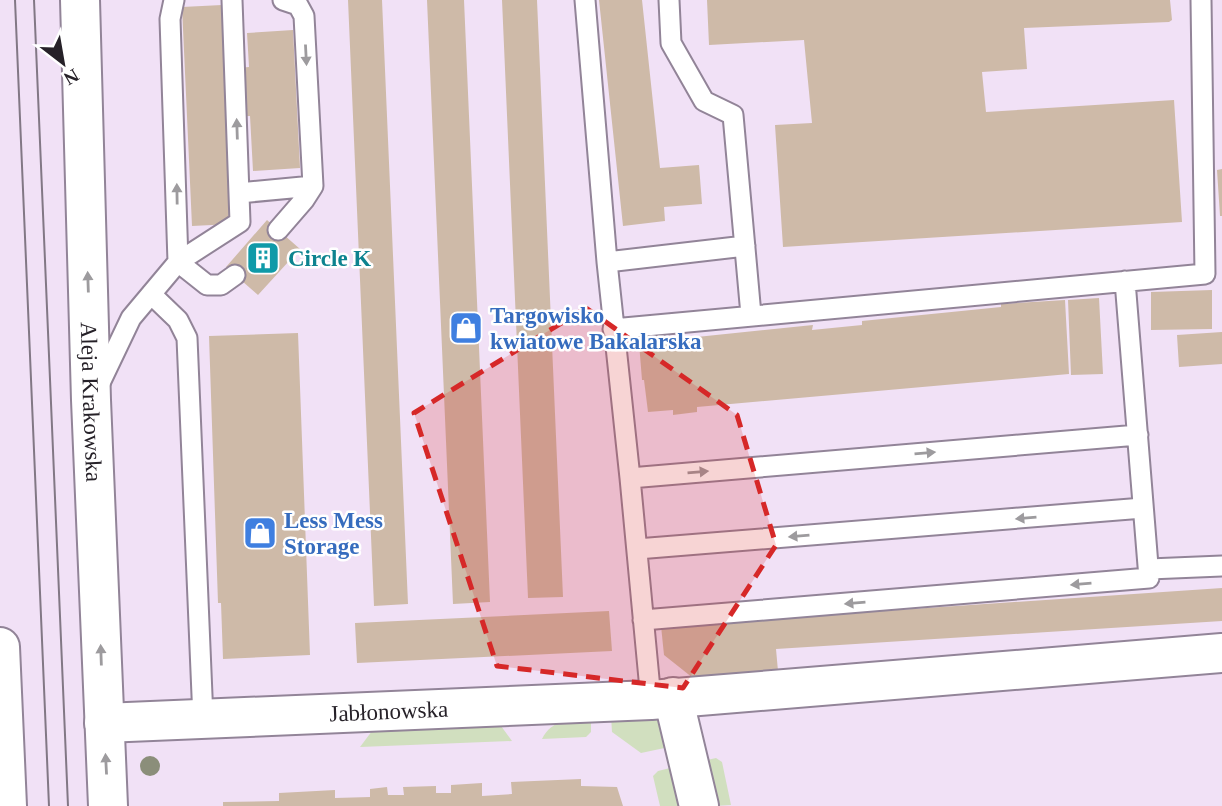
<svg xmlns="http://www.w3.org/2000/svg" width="1222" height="806" viewBox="0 0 1222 806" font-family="Georgia,serif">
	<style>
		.green { fill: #d1dfbf }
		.building { fill: #cebaa8 }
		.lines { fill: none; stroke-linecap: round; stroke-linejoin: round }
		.service-casing { stroke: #928498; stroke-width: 23 }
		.minor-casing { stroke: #928498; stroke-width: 42 }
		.secondary-casing { stroke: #928498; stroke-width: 42 }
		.service { stroke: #fff; stroke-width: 19 }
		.minor { stroke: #fff; stroke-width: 38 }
		.secondary { stroke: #fff; stroke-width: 38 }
		.tram { stroke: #827885; stroke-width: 2 }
		.tree { fill: #8b8e7a }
		.oneway { fill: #9d9b9e }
		.marked { fill: #d62828; fill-opacity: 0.2; stroke: #d62828; stroke-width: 5; stroke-dasharray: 14 9; stroke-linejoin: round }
		.labels { text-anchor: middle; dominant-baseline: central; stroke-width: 5; stroke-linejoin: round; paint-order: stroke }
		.culture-label { font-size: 23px; font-weight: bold; fill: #0d838f; stroke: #fff; text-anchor: start }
		.shop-label { font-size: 23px; font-weight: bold; fill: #366cbe; stroke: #fff; text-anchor: start }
		.street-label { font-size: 23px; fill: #262128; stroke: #fff }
	</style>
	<rect width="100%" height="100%" fill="#f1e1f6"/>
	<!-- green -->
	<path class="green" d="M611,716l46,3 10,8 7,19 -33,7 -29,-21z
		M591,717v15l-5,5 -44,2c10,-20 28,-19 49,-22z
		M490,722l11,4 11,15 -152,6 15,-20z
		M716,758l6,4 9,43 -17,1 -11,-45z
		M678,766l10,40h-28l-7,-30 5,-5z"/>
	<!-- building -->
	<path class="building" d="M348,0h34l26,604 -34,2z
		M427,0h37l26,602 -37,2z
		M502,0h35l26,597 -35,1z
		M599,0h43l18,168 39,-3 3,39 -38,3 1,14 -42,5z
		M707,0h463l2,20 -3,2 -145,6 3,41 -45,3 4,40 188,-12 8,122 -399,25 -8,-122 37,-2 -8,-83 -95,5z
		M222,5l4,64 23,-2 -2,-34 46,-3 7,138 -47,3 -3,-55 -23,1 5,107 -40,2 -10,-219z
		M1222,169v47h-2l-3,-46z
		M267,220l33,29 -42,46 -32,-28z
		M1212,290v39l-61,1v-38z
		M1099,298l4,76 -32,1 -3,-75z
		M1065,300l4,74 -372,33v5l-24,3v-5l-25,2 -4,-32h-2l-3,-37 174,-18 -1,5 50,-5v-4l139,-14v-3z
		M1222,332v32l-43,3 -2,-32z
		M298,333l12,322 -87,4 -2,-56h-3l-9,-267z
		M1222,588v33l-446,28 2,22 -85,7 -29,-23 -3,-29z
		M609,611l3,40 -255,12 -2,-40z
		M581,779v7l36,1 6,19h-400v-4l56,-1v-8l56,-3v8l35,-1v-8l17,-2 1,8h16l-1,-8 33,-1v7h15v-8l31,-2v13l30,-2 -1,-12z"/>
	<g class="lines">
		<defs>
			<path id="service" d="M174,0l-4,19 8,243 29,23h14l14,-10
				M585,0l22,262 23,216 21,222
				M669,0l2,43 33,58 29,14 18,200
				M239,193l74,-7
				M278,230l26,-30 9,-14 -9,-170 -6,-11 -15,-5
				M607,262l138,-16
				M151,294l27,26 9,18 16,381
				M613,329l592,-55 -4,-274
				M99,385l32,-67 47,-56 62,-40 -8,-222
				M630,478l508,-43
				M637,549l506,-41
				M1149,569l73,-3
				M643,620l506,-42 -24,-297"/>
			<g id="minor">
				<path d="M673,697l26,109"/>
				<path id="s1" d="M104,723l547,-23 571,-47"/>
			</g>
			<g id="secondary">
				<path id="s2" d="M80,0l11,400 17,406"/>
				<path d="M0,647l7,159"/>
			</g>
		</defs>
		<!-- service casing -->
		<use href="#service" class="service-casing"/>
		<!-- minor casing -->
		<use href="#minor" class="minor-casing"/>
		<!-- secondary casing -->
		<use href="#secondary" class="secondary-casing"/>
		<!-- service -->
		<use href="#service" class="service"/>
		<!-- minor -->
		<use href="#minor" class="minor"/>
		<!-- secondary -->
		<use href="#secondary" class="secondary"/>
		<!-- tram -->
		<path class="tram" d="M15,0l34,806
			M34,0l34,806"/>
	</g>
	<!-- trees -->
	<circle class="tree" cx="150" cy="766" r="10"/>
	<!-- one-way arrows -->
	<defs><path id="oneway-solid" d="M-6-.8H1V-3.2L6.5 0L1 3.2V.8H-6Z" transform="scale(1.75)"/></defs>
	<g class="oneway">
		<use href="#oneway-solid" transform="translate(306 55) rotate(87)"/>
		<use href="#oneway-solid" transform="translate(237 129) rotate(-92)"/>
		<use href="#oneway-solid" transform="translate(177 194) rotate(-91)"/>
		<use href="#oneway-solid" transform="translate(88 282) rotate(-92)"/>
		<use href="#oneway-solid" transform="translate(925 453) rotate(-5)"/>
		<use href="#oneway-solid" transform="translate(698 472) rotate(-5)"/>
		<use href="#oneway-solid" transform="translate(1026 518) rotate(175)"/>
		<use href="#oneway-solid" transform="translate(799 536) rotate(175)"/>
		<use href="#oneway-solid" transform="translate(1081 584) rotate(175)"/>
		<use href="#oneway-solid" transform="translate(855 603) rotate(175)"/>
		<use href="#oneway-solid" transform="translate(101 655) rotate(-92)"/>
		<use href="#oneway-solid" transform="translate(106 764) rotate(-93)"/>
	</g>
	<!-- marked area -->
	<path class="marked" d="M586,308l151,107 39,130 -93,143 -186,-22 -83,-253z"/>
	<!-- icons -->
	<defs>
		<symbol id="building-square" viewBox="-11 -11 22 22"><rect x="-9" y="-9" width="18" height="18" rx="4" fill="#0f9aa8" stroke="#fff"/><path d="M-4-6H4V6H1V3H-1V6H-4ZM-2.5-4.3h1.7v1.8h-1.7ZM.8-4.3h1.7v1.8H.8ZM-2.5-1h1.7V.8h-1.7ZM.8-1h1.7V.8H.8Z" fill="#fff"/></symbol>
		<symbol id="shop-square" viewBox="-11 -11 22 22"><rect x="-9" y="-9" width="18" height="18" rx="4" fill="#3f7fe0" stroke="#fff"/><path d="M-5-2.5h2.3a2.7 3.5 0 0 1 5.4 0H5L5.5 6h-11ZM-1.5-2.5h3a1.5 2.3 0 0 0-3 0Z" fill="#fff"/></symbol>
	</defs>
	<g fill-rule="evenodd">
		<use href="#building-square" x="244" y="239" width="38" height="38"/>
		<use href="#shop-square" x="447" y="309" width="38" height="38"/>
		<use href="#shop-square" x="241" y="514" width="38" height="38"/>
	</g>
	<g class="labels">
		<!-- culture labels -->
		<g class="culture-label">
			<text x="288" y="258">Circle K</text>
		</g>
		<!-- shop labels -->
		<g class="shop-label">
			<text x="490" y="315">Targowisko<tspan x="490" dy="26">kwiatowe Bakalarska</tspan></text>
			<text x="284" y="520">Less Mess<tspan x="284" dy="26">Storage</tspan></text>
		</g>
		<!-- street labels -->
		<g class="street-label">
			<text stroke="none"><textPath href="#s2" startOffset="402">Aleja Krakowska</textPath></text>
			<text stroke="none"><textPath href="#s1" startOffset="285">Jabłonowska</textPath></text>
		</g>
	</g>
	<!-- north arrow -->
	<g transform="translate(63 63) rotate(149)" stroke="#ffffff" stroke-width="5" paint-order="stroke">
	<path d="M0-5L12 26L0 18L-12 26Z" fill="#262128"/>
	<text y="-10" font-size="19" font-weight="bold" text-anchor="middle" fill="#262128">N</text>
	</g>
</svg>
